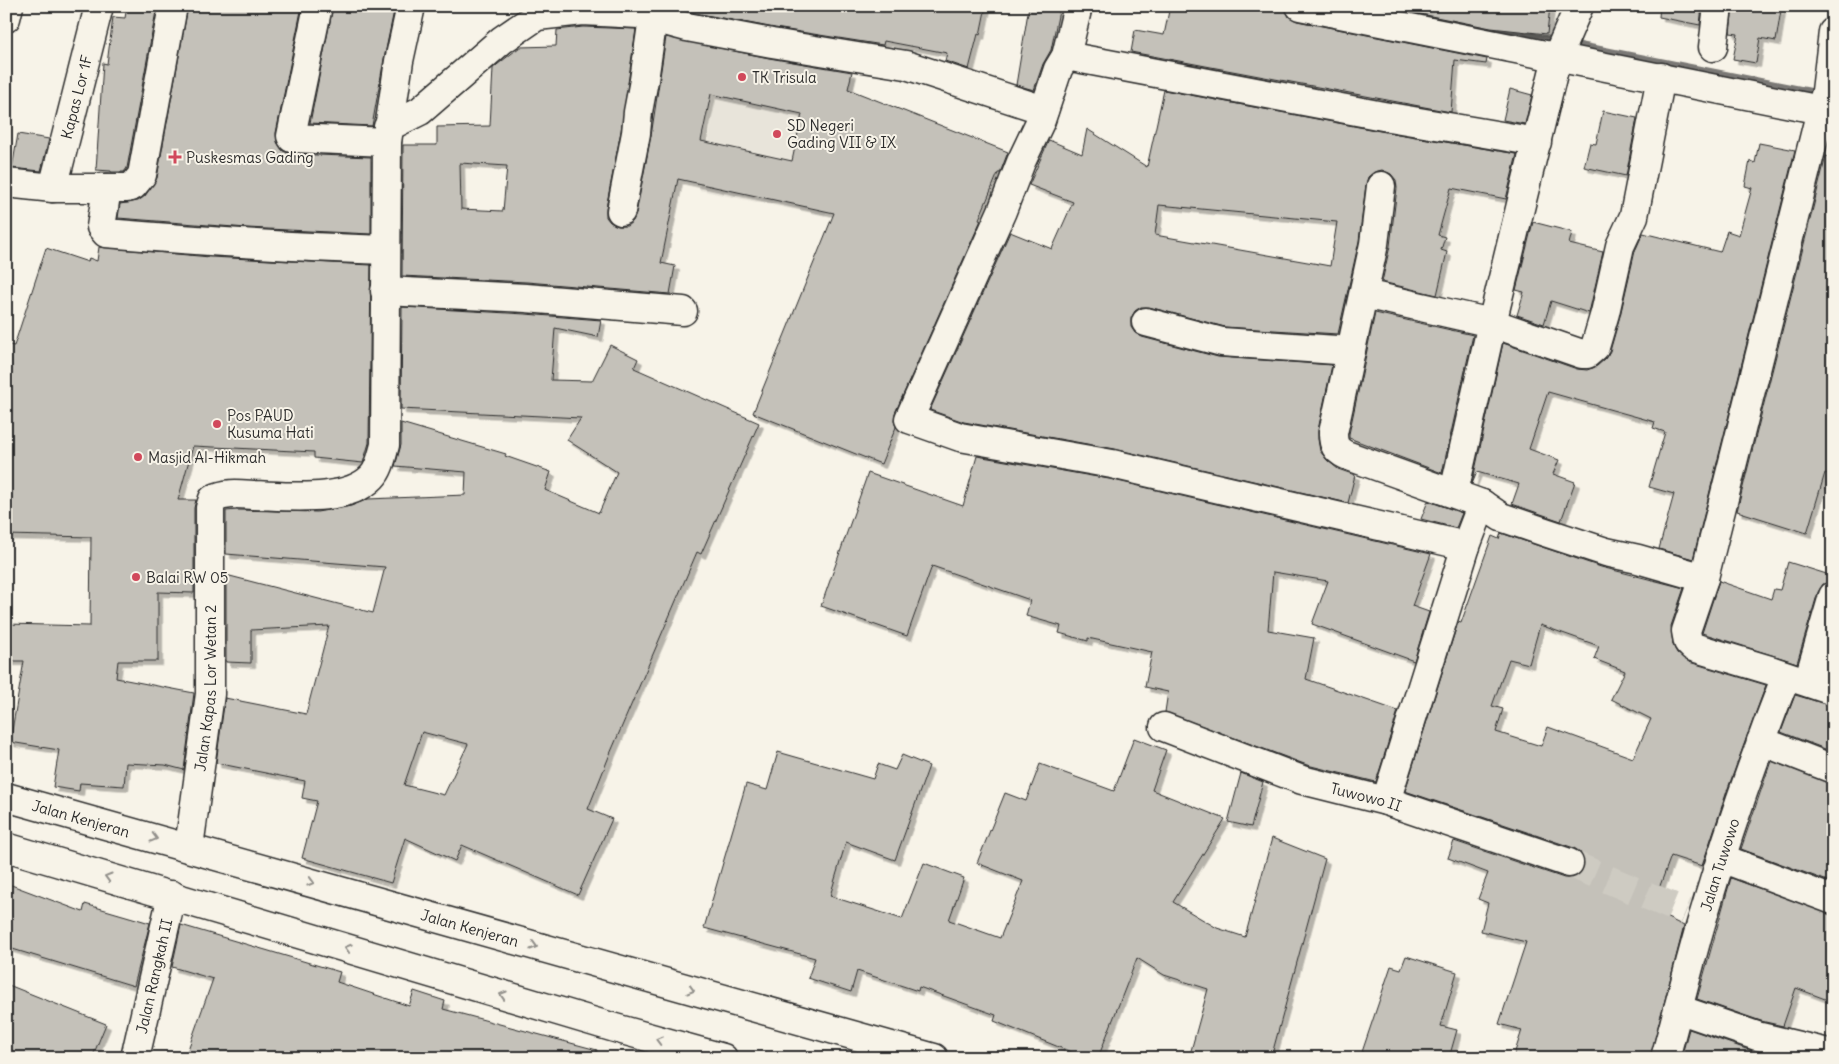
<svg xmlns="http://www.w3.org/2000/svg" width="1839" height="1064" viewBox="0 0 1839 1064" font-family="Delius,sans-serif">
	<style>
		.built { fill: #e8e4da }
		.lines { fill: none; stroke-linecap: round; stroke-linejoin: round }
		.stream { stroke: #7a7874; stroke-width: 9 }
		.building { fill: #c4c1b9; stroke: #2b2b2b; fill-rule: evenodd; filter: url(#shadow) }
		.minor-tunnel { stroke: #cecbc2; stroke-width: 28; stroke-dasharray: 28 14; stroke-linecap: butt }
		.minor-casing { stroke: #2b2b2b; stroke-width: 31 }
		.highway-casing { stroke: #2b2b2b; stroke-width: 31 }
		.minor { stroke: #f7f3e8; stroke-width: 28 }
		.highway { stroke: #f7f3e8; stroke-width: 28 }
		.oneway { stroke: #918f8a }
		.poi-dot { fill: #d1495b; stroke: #f7f3e8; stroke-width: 2 }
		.labels { text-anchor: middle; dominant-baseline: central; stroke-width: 4; stroke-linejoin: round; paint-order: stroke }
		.poi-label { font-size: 15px; fill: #2b2b2b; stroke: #f7f3e8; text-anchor: start }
		.street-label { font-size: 15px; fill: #2b2b2b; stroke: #f7f3e8 }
	</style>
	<defs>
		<filter id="shadow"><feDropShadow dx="4.5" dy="4.5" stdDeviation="0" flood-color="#0004"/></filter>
	</defs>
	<rect width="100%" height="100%" fill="#f7f3e8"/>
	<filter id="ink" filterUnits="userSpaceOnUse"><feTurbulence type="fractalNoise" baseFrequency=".02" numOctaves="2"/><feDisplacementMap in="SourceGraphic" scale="10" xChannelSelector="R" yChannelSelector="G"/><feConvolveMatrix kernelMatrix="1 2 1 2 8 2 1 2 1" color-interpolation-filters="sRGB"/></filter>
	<g filter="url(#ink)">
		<!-- built -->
		<path class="built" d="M725,51l131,27 -31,138 -126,-26z"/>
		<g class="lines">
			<!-- stream -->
			<path class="stream" d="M1377,6l446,89"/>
		</g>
		<!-- building -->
		<path class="building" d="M127,6h30l-30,162 -3,4h-13v-1l-15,-1 7,-107 4,1 6,-47 12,1z
			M188,6h114l-26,127 1,9 6,9 8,3 80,3v77l-124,-6 -129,-10 2,-14 18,-3 7,-5 12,-18z
			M333,6h62l-11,53 -12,67 -62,-3z
			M674,6h312l-6,29 -2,-1 -9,35 -24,-8 2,-8 -63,-12 -1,4 -108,-17 -85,-16z
			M1029,6h31l-9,44 -8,14 -9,26 -18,-5z
			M1170,6h108l7,2 4,9 8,4 190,38 -1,5 -31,-4 -4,52 -320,-60 4,-22 29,5z
			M1381,6h169l-3,28 -56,-6z
			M1660,6h42l-2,19 -41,-8z
			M1733,6h26l22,4 -5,31 -16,-3 -4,25 -23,-4 5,-25 -8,-1z
			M583,27l53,2 -15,102 -15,77v9l4,5 8,4h9l6,-5 3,-7 15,-78 15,-99 103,21 83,14 -4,17 160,63 -8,21h-2l-19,46 2,1 -86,193 -1,8 2,6 -15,37 -128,-51 81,-200 -156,-34 -17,84 14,3 -5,28 -143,-12 -125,-6 1,-131h34v-18l53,-1 3,-58 27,-21 36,-1 1,-16zM711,94l91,20 -10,47 -91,-20zM460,163l47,3 -4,45 -42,-2z
			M1510,89l22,6 -7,29 -22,-4z
			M1164,90l216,41 137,23 -11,45 -55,-11 -13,47 7,2 -4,13 6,2 -10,43 -55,-13 8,-36 7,-58 -1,-8 -5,-6 -9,-4 -8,2 -6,5 -2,7 -7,57 -21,93 -113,-7 -76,-20h-8l-6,4 -4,7v9l4,6 7,4 76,20 114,8 -14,65v9l2,12 7,9 11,9 17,6 -7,28 -233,-54 -151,-27 -34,-12 80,-178 42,17 21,-47 -44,-17 20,-45 33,14 5,-25 60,38zM1159,205l178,17 -7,44 -175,-31z
			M1603,111l34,7 -11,58 -42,-9 6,-24 6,1z
			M18,134l31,5 -8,32 -29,-3z
			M1759,143l36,7 -102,409 -34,-10 15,-55 -25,-7 16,-55 -12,-4 2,-6 -107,-30 -19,57 30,11 -6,14 22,8 -14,39 -49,-17 7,-20 -42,-12 -5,12 31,-141 74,26 10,1 10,-4 8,-7 5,-8 10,-35 15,-65 8,-18 77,19 7,-21 12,4 13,-47 -7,-2 5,-25 5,2z
			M1826,156l7,2v317l-8,-2 -18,60 -70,-22z
			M1533,222l39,10 -3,12 34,8 -14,61 -38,-12 -7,23 -27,-9 7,-23 -8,-2z
			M99,247l111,10 161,8 -2,178 -6,20 -49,-5v-6l-121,-6 -15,54h18l-2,8v85l-36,-1v69h-40l-2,17 78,15 -10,77 -19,-5 -39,-2 -2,23 -44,-3 -1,8 -26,-4 6,-37 -49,-8 14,-81h-18v-37l84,2 1,-89 -85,-2v-191l8,2 32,-98 42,14 1,-4 8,3z
			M402,307l123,7 76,6 -3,17 -43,-9 -4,52 41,1 18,-36 28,14 -4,9 125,55 -58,131 -4,-2 -87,202 -22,55 24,10 -34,76 -116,-50 -7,16 -50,-23 -14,45 -89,-25 15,-57 -15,-3 3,-17 -89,-18 9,-65 81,16 23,-88 -78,4v33l-25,-1v-87l147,38 12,-46 -159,-13v-43l12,-1 79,2 34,-6 17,-7 97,-4 1,-23 -71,-6 6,-21v-22l105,31 -1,2 46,16 -6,18 54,23 18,-41 -50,-32 14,-22 -180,-9zM422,732l46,12 -24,51 -40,-10z
			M1375,313l98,22 -31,138 -93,-35v-4z
			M977,456l132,23 322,75 -19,52 17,6 -15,49 -102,-37 16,-43 -55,-9 -5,58 46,8 -8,41 92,32 -22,71 -69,-17 -142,-53 3,-20 -23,-5 7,-35 -64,-14v3l-29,-8 2,-7 -35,-10 4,-16 -98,-34 -25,70 -86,-30 47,-133 95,33z
			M1428,501l34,12 -6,15 -35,-9z
			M1501,533l100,34 83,21 -13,38 2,19 4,8 12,9 77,23 -39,106 -25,75 -31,-10 -20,54 33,16 -34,132h-137l9,-28 -23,-6 27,-82 -45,-11 7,-28 -10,-4 10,-26 -40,-15 6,-17 110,37h8l8,-4 4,-6v-9l-4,-7 -6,-4 -169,-57 53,-169 3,1 31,-87 7,3zM1540,625l59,21 -5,13 31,12 -14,28 40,20 -18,39 -85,-31 -7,19 -45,-14 7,-23 -11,-3 17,-47 20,5z
			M1788,562l45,14v5l-10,3 -5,8 -21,71 -95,-30 17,-52 52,18 3,-10 6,1z
			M1795,695l38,11v46l-52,-20z
			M1134,738l32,12 -14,40 73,29 -52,83 44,26 28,9 27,-99 53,21 -54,199h-82l19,-69 -44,-14 -27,-17 -39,100h-12l-92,-37 2,-6 -77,-28 -1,4 -61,-20 -6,21 -43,-14 7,-20 -111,-30 42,-144 21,6 11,-38 95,27 5,-15 17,6 7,-15 27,11 -34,94 -49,-18 -16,54 72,23 22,-56 40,15 -15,42 51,18 23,-57 -46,-18 28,-70 21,8 14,-37 74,27z
			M1771,761l62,23v99l-92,-34z
			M1241,773l22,9 -12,45 -23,-5z
			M1731,878l102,37v87l-37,-14 -13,38 -22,-5 -64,-22z
			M6,883l77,29 2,-8 65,19 -16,63 -128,-39z
			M181,925l159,47 -3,10 72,24 5,-15 31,10 -2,8 154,41 -1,8h-411l28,-79 -41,-12z
			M1406,956l51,16 -16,54 16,4 -8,28h-89l31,-92 10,3z
			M6,984l100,40 -14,34h-68l-18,-7z
			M1689,1029l63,22 21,5 -1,2h-91z"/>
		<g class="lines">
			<!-- minor-tunnel -->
			<path class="minor-tunnel" d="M1569,863l117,49"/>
			<defs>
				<g id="minor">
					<path d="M318,6l-27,130 1,2 95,4"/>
					<path d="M1078,6l-12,50 -8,13 -17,51 -20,42 -19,49 -93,208 51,18 152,27 354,82"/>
					<path d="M1300,6l521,104"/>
					<path d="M6,18l3,-12"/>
					<path d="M1833,32l-7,59 -5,19 -117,468 -18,53 2,11 5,5 80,24 60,20"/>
					<path d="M1713,47l5,-41"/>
					<path d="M1066,56l317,60 154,26"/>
					<path d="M388,127l32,-16 82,-71 35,-24 46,-5 56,3 48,13 85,16 134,22 138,45"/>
					<path d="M6,183l47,5h74l6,-2 9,-11 31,-169"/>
					<path d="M1381,186l-7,58 -41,189c0,12 3,17 13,22l136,49 19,13 44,15 61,20 32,7 66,19"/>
					<path id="s1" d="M53,188l46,-182"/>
					<path d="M107,188l-6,39 5,6c93,8 187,14 280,17"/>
					<path d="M621,211l15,-78 2,-21 6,-32 9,-62"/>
					<path d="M385,291l141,7 157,13"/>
					<path d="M1364,294l128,29 90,31h5l8,-7 10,-34 15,-67 14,-30 27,-139"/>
					<path d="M1146,322l76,20 129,9"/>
					<path d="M1454,492l38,-169 65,-266 22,-51"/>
					<path d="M1808,682l25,-86"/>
					<path id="s2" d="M1164,727l138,53 84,21 183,62"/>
					<path d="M1761,741l72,28"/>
					<path d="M1386,801l80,-255 16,-42"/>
					<path id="s3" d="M189,847l21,-153v-186l3,-9c13,-7 27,-5 41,-4 34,1 93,8 118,-18 8,-8 10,-22 13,-32l2,-303 12,-81 12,-55"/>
					<path d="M1721,858l112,42"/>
					<path d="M1678,1009l79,27 76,18"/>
					<path id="s4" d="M135,1058l37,-163"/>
					<path id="s5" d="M1665,1058c13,-47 24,-94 38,-141 24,-81 52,-162 83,-241"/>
				</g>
				<g id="highway">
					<path id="s6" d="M6,797l928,261"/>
					<path d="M6,847l609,181 108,30"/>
				</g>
			</defs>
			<!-- minor casing -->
			<use href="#minor" class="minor-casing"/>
			<!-- highway casing -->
			<use href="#highway" class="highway-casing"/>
			<!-- minor -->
			<use href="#minor" class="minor"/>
			<!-- highway -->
			<use href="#highway" class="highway"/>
		</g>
		<!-- one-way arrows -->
		<defs><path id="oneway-chevron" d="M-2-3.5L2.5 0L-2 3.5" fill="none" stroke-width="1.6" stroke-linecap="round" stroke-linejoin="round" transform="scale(1.25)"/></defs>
		<g class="oneway">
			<use href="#oneway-chevron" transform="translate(154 838) rotate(15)"/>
			<use href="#oneway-chevron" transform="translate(108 877) rotate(-164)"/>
			<use href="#oneway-chevron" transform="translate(311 882) rotate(16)"/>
			<use href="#oneway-chevron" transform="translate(534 946) rotate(16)"/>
			<use href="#oneway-chevron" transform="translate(348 948) rotate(-163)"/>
			<use href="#oneway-chevron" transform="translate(691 990) rotate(16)"/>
			<use href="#oneway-chevron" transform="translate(503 995) rotate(-163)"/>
			<use href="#oneway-chevron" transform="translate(659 1040) rotate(-165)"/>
		</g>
	</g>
	<!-- markers -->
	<g class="poi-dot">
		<circle cx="742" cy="77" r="5"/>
		<circle cx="777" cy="134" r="5"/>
		<path d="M172.5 149.5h5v5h5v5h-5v5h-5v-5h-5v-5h5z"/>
		<circle cx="217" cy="424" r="5"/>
		<circle cx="138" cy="457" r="5"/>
		<circle cx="136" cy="577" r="5"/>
	</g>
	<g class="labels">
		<!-- poi labels -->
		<g class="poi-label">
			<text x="752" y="77">TK Trisula</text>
			<text x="787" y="125">SD Negeri<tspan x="787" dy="17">Gading VII &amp; IX</tspan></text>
			<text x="186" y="157">Puskesmas Gading</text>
			<text x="227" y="415">Pos PAUD<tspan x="227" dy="17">Kusuma Hati</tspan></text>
			<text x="148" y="457">Masjid Al-Hikmah</text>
			<text x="146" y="577">Balai RW 05</text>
		</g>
		<!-- street labels -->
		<g class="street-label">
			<text stroke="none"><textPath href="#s1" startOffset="94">Kapas Lor 1F</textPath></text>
			<text stroke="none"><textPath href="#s3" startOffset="160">Jalan Kapas Lor Wetan 2</textPath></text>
			<text stroke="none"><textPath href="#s2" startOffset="214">Tuwowo II</textPath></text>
			<text stroke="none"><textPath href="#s6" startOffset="78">Jalan Kenjeran</textPath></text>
			<text stroke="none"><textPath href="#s5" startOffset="201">Jalan Tuwowo</textPath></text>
			<text stroke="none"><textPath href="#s6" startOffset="482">Jalan Kenjeran</textPath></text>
			<text stroke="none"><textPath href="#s4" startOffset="84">Jalan Rangkah II</textPath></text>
		</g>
	</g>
	<!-- margin -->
	<rect width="1839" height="1064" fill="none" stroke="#f7f3e8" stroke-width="25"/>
	<rect x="12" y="12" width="1814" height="1039" fill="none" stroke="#2b2b2b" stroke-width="2" filter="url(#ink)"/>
</svg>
